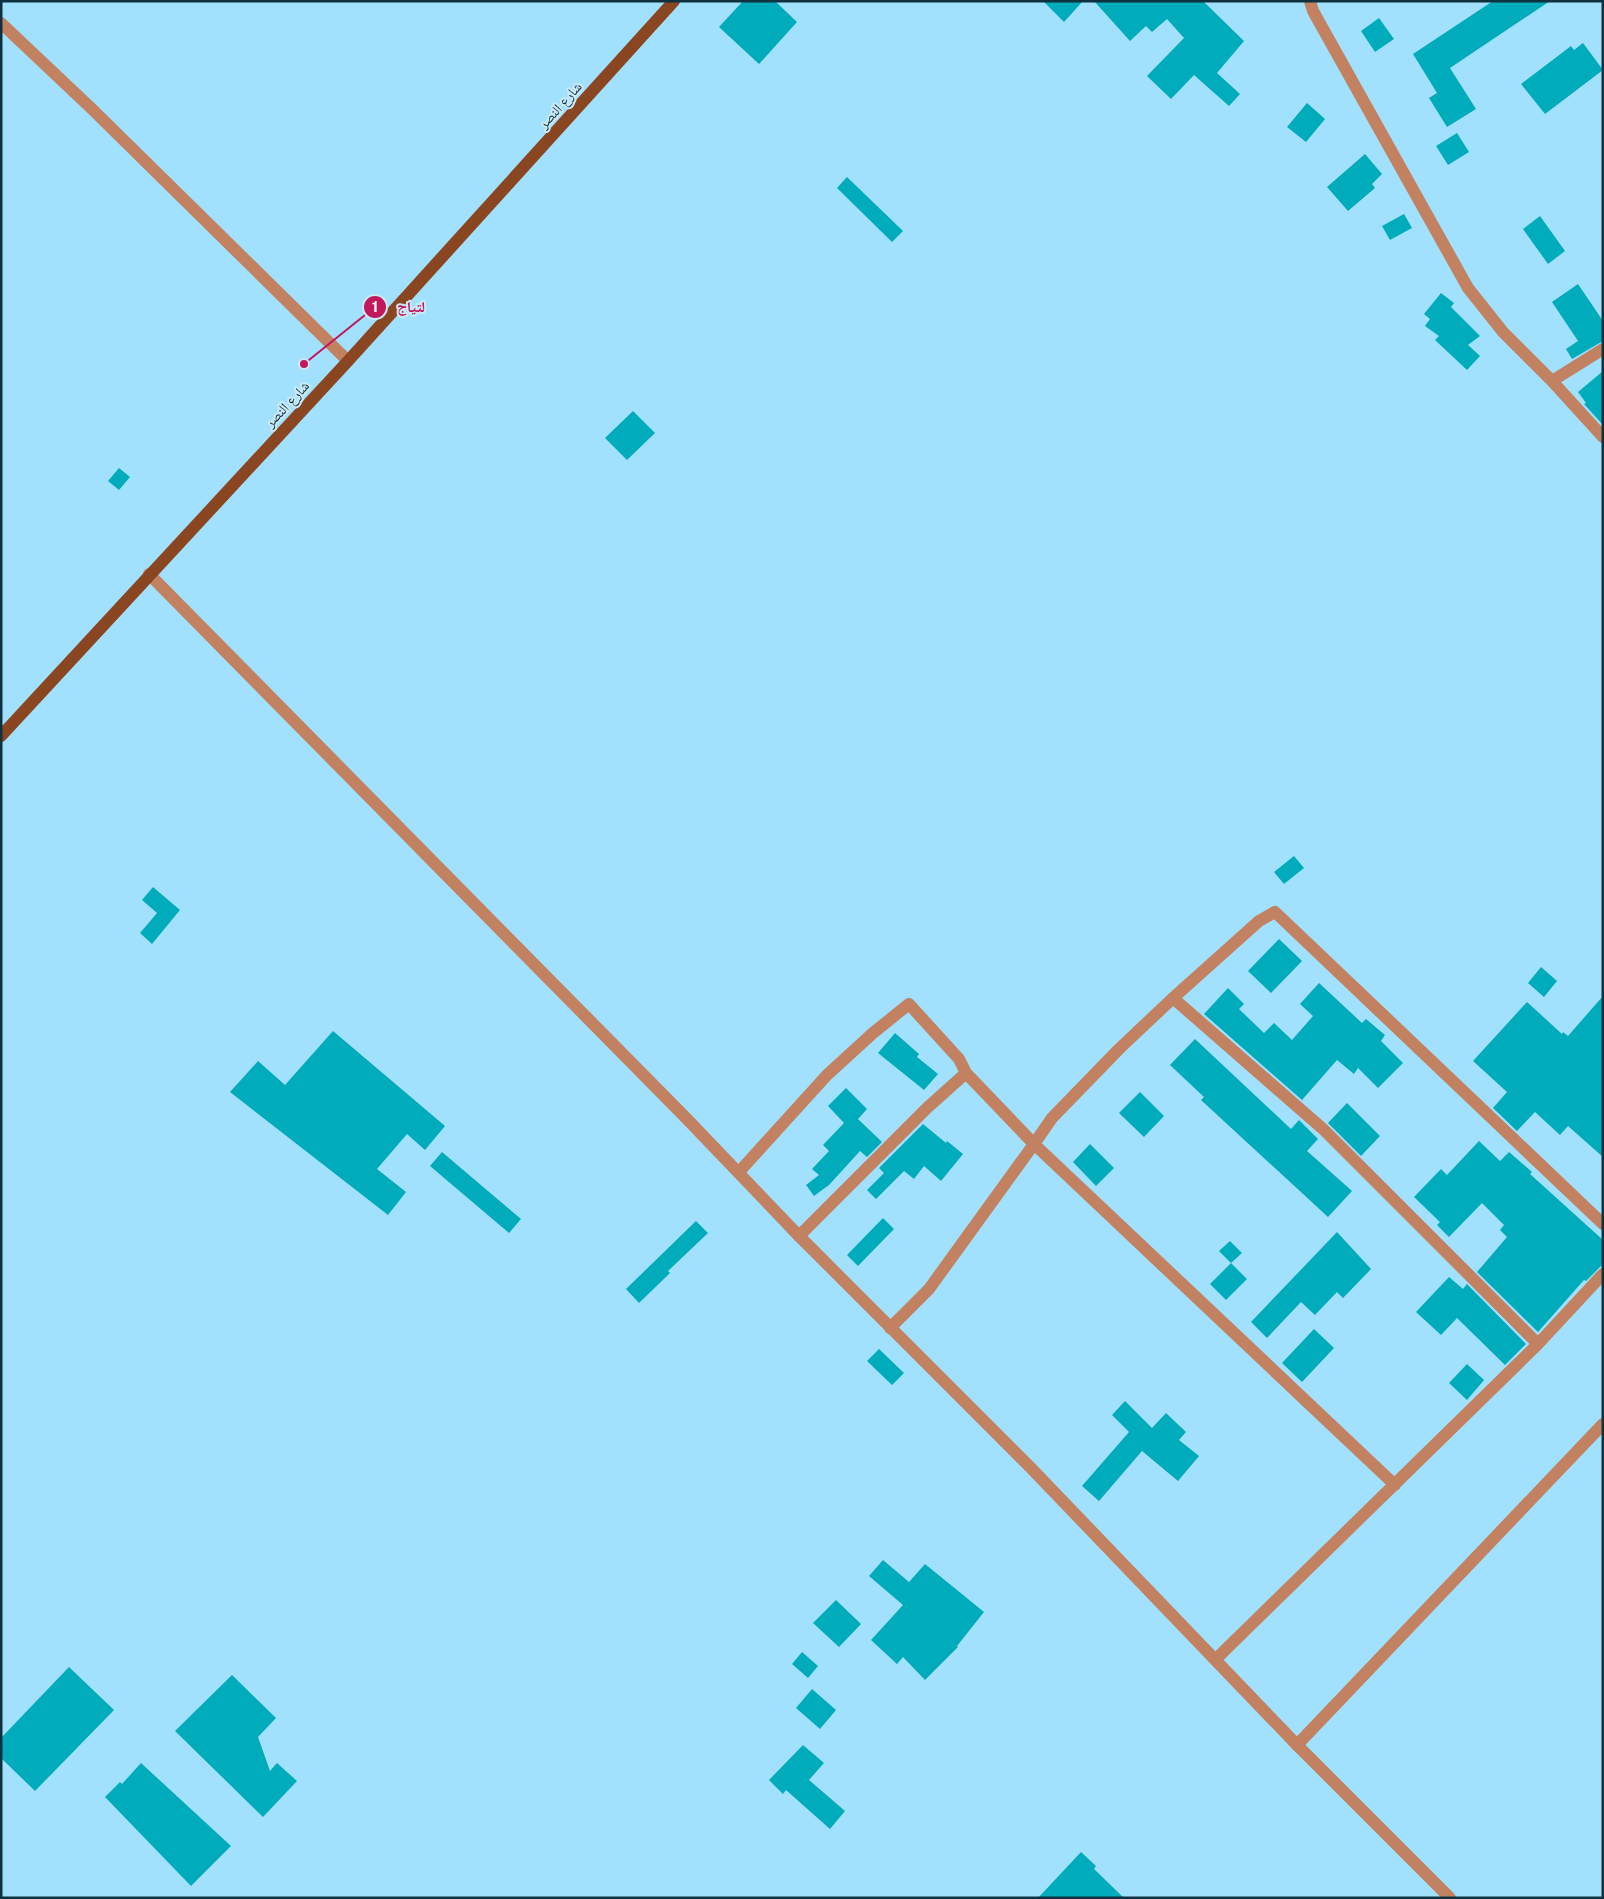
<svg xmlns="http://www.w3.org/2000/svg" width="1604" height="1899" viewBox="0 0 1604 1899" font-family="'Public Sans','Noto Naskh Arabic',sans-serif">
	<style>
		.building { fill: #00abbc }
		.lines { fill: none; stroke-linecap: round; stroke-linejoin: round }
		.minor { stroke: #c28160; stroke-width: 12 }
		.tertiary { stroke: #c28160; stroke-width: 12 }
		.primary { stroke: #8a4620; stroke-width: 12 }
		.labels { text-anchor: middle; dominant-baseline: central; stroke-width: 4; stroke-linejoin: round; paint-order: stroke }
		.street-label { font-size: 14px; fill: #0f313f; stroke: #cbe9f7 }
		.leader { fill: none; stroke: #c2185b; stroke-width: 2 }
		.callout-dot { fill: #c2185b; stroke: #cbe9f7; stroke-width: 2 }
		.mark-label { font-size: 15px; text-anchor: middle; font-weight: bold; fill: #fff }
		.callout-label { font-size: 15px; text-anchor: middle; font-weight: bold; fill: #c2185b; stroke: #cbe9f7; stroke-width: 4; stroke-linejoin: round; paint-order: stroke }
	</style>
	<rect width="100%" height="100%" fill="#a2e1fd"/>
	<!-- building -->
	<path class="building" d="M743,1h32l22,21 -38,42 -40,-37z
		M1043,1h40l-19,21z
		M1094,1h109l41,40 -27,32 23,21 -11,12 -35,-31 -23,24 -24,-23 37,-38 -17,-19 -15,13 -6,-6 -16,15z
		M1493,1h57l-100,67 26,41 -29,18 -18,-29 8,-5 -24,-39z
		M1379,18l15,21 -19,13 -14,-21z
		M1583,43l20,27 -58,44 -24,-30 50,-38 3,4z
		M1307,103l18,16 -19,23 -19,-15z
		M1457,133l12,19 -21,13 -12,-19z
		M1365,154l17,20 -10,10 3,4 -27,23 -21,-24z
		M847,177l56,54 -11,11 -55,-54z
		M1404,214l8,14 -22,12 -8,-14z
		M1540,216l25,35 -17,13 -25,-35z
		M1578,284l25,37v20l-31,18 -6,-10 12,-8 -26,-39z
		M1441,293l13,10 -3,4 29,29 -12,9 12,11 -13,14 -32,-30 4,-4 -14,-10 5,-7 -6,-5z
		M1603,371v54l-19,-21 2,-1 -8,-11z
		M633,411l22,22 -28,27 -22,-22z
		M119,468l11,9 -11,13 -11,-9z
		M1294,856l10,12 -20,16 -10,-12z
		M153,887l27,23 -28,34 -12,-11 17,-20 -15,-13z
		M1279,939l23,22 -31,32 -23,-22z
		M1541,967l16,14 -13,16 -16,-14z
		M1319,983l43,40 4,-4 19,16 -4,6 22,22 -25,25 -20,-20 -4,6 -17,-14 -35,40 -98,-86 24,-26 16,16 -5,5 25,24 10,-10 18,17 21,-24 -13,-12z
		M1603,996v161l-35,-31 -8,9 -25,-23 -18,19 -24,-23 14,-16 -34,-31 54,-59 35,32 1,-2 5,4z
		M333,1031l112,95 -20,24 -18,-16 -30,35 29,23 -18,23 -158,-123 28,-31 27,24z
		M895,1033l24,21 -2,3 21,17 -14,16 -46,-37z
		M1195,1039l96,90 8,-9 19,19 -11,12 45,40 -24,26 -127,-117 3,-3 -34,-32z
		M846,1088l21,21 -9,10 24,23 -15,15 -7,-6 -31,34 -15,11 -8,-11 13,-10 -7,-6 17,-18 -6,-6 21,-22 -16,-17z
		M1140,1092l24,24 -20,21 -25,-24z
		M1347,1103l33,33 -19,20 -33,-33z
		M923,1124l23,19 1,-2 16,13 -22,27 -17,-15 -10,13 -10,-8 -28,28 -9,-9 17,-17 -5,-5z
		M1479,1141l21,20 9,-9 23,20 -2,2 73,66v24l-17,17 -2,-1 -46,52 -61,-60 30,-35 -7,-7 4,-5 -22,-22 -33,34 -12,-12 3,-3 -26,-25 27,-28 6,6z
		M1090,1144l24,24 -18,18 -23,-24z
		M442,1152l79,67 -12,14 -79,-67z
		M883,1218l11,11 -36,37 -11,-11z
		M696,1221l12,12 -40,38 2,2 -31,30 -13,-14z
		M1337,1232l34,37 -28,29 -6,-6 -22,23 -14,-13 -34,36 -16,-16z
		M1230,1241l12,12 -11,10 16,16 -21,21 -16,-16 21,-21 -12,-12z
		M1449,1277l14,12 4,-5 59,60 -21,21 -48,-47 -16,17 -25,-23z
		M1314,1329l20,19 -32,34 -20,-19z
		M879,1349l25,24 -12,12 -25,-24z
		M1467,1364l17,16 -17,20 -18,-17z
		M1125,1401l27,27 14,-15 20,19 -7,8 20,16 -21,25 -36,-30 -43,50 -17,-15 47,-54 -17,-17z
		M883,1560l26,22 16,-18 59,48 -27,34 1,1 -33,33 -22,-23 -6,7 -26,-24 32,-35 -34,-29z
		M836,1600l25,24 -22,23 -26,-24z
		M802,1652l16,14 -10,12 -16,-14z
		M69,1667l45,43 -79,81 -34,-33v-20z
		M232,1675l44,43 -18,19 12,34 7,-8 20,18 -34,36 -88,-86z
		M812,1689l24,21 -16,19 -24,-21z
		M803,1745l21,18 -15,17 36,31 -15,18 -44,-39 -3,4 -14,-14z
		M141,1763l90,83 -40,40 -86,-89 15,-15 2,2z
		M1081,1852l15,14 -2,3 30,29h-86z"/>
	<g class="lines">
		<!-- minor -->
		<path class="minor" d="M1310,1l3,10 155,277 35,44 49,49 51,56
			M1,23l91,86 256,252
			M1552,381l51,-32
			M739,1172l88,-97 46,-42 36,-29 50,55 7,14 68,71 18,-26 67,-69 54,-51
			M799,1236l128,-128 39,-35
			M890,1328l39,-39 105,-145 361,341
			M1538,1344l-215,-215 -150,-131 86,-77 16,-9 328,312
			M1216,1659l322,-315 65,-70
			M1297,1745l306,-321"/>
		<!-- tertiary -->
		<path class="tertiary" d="M149,574l538,545 112,117 231,231 267,278 153,153"/>
		<!-- primary -->
		<path class="primary" d="M1,736l347,-375 326,-360"/>
	</g>
	<g class="labels">
		<!-- street labels -->
		<g class="street-label">
			<text transform="translate(560 105) rotate(-48)">شارع النصر</text>
			<text transform="translate(287 404) rotate(-47)">شارع النصر</text>
		</g>
	</g>
	<!-- callouts -->
	<path class="leader" d="M304 364L375 307"/>
	<g class="callout-dot">
		<circle cx="304" cy="364" r="5"/>
		<circle cx="375" cy="307" r="12"/>
	</g>
	<g class="mark-label">
		<text x="375" y="312">1</text>
	</g>
	<g class="callout-label">
		<text x="411" y="312">لتياج</text>
	</g>
	<!-- border -->
	<rect width="1604" height="1899" fill="none" stroke="#0f313f" stroke-width="5"/>
</svg>
